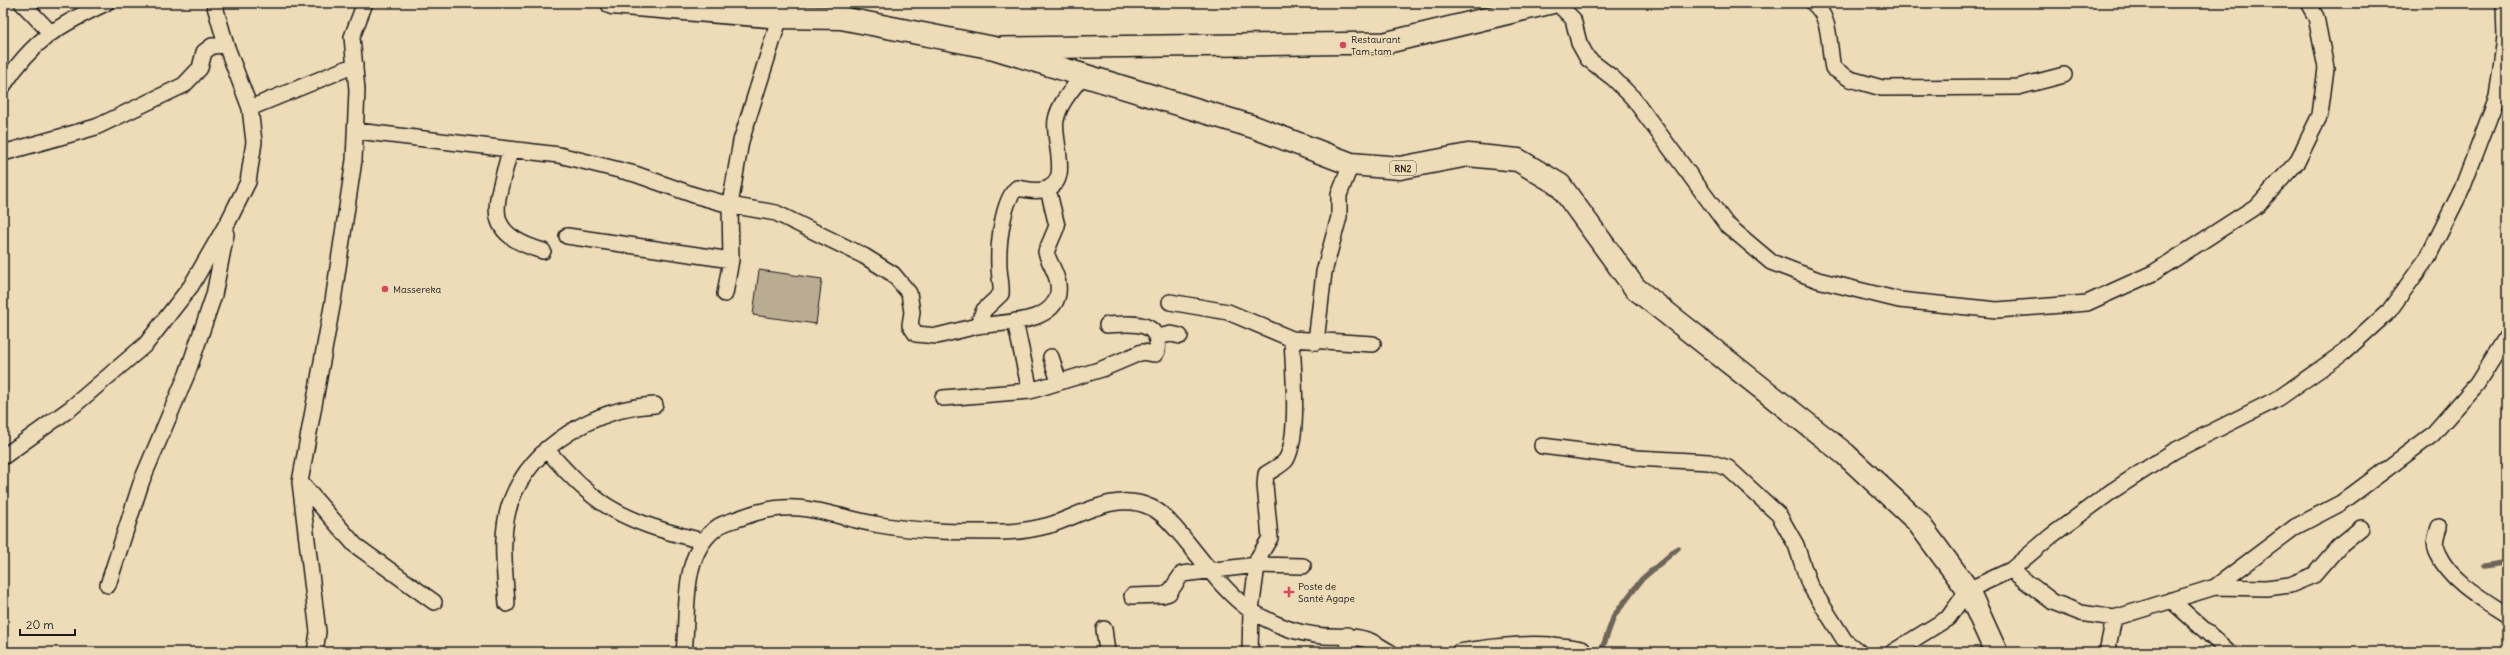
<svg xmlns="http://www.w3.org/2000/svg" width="2510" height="655" viewBox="0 0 2510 655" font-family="Delius,sans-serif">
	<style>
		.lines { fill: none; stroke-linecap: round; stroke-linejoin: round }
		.stream { stroke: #6d6658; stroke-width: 5.5 }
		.building { fill: #baac92; stroke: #1c1c1c }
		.street-casing { stroke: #1c1c1c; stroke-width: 18 }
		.secondary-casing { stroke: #1c1c1c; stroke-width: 24 }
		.highway-casing { stroke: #1c1c1c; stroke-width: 25 }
		.street { stroke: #eedbb8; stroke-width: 15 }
		.secondary { stroke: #eedbb8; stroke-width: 21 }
		.highway { stroke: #eedbb8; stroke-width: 22 }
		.poi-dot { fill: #d1495b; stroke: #eedbb8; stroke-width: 1.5 }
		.labels { text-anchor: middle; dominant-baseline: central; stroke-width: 3; stroke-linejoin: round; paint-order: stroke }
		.shield { fill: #eedbb8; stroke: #5b554b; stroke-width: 1 }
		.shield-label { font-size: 9px; font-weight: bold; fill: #1c1c1c }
		.poi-label { font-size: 10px; fill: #1c1c1c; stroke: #eedbb8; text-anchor: start }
	</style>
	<rect width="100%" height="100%" fill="#eedbb8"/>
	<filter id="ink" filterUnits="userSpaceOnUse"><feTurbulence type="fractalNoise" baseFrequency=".025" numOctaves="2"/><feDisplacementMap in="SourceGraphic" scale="8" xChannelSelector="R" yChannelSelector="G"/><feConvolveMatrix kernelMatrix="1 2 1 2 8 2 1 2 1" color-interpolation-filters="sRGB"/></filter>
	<g filter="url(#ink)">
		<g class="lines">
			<!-- stream -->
			<path class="stream" d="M2485,566l22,-4
				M1601,652l13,-36 28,-37 36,-31"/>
		</g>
		<!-- building -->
		<path class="building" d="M759,270l63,9 -6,45 -63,-9z"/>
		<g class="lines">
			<defs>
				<path id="street" d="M22,3l28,29
					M1557,3l16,16 6,24 9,16 25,19 20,20 93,126 45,38 47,18 81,20 98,10 90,-7 66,-30 105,-68 39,-43 23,-47 6,-47 -10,-51 -8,-14
					M1813,3c19,15 15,43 20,65l17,11 32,9 136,-1 46,-12
					M3,86c30,-46 54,-60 103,-83
					M250,108l105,-43
					M357,131l202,24 76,19 59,21 36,10 46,8 88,43 29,18 16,19 3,19 -2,13 6,9 21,2 40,-10 7,-16 17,-16c1,-9 -2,-19 -2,-28 -1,-20 3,-65 18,-78 8,1 17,4 25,2 32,-5 10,-49 14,-70 3,-17 17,-31 27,-45
					M510,150c-12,52 -33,82 33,101
					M3,153l93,-26 88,-42 16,-17 4,-16 8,-6 14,-1
					M567,236l164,24
					M725,294l6,-34 -1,-55 11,-64 39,-124
					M1170,302l58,10 64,27 81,5
					M1015,321l15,70
					M977,326c28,-4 86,-2 81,-42 -1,-11 -9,-21 -12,-32l11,-26 -9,-37
					M1157,337l14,-3 9,2
					M1316,342l8,-70 15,-55v-22l12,-31
					M1051,357l8,25
					M943,398l87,-7 72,-22 40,-17 13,2 2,-3c4,-33 -28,-27 -50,-26
					M1542,446l94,12 73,4 19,6 51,47 17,30 13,39 36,57 14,11
					M546,449c17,19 34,38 55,53 30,21 67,30 101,39
					M3,457l68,-49 75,-64 45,-58 38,-66 19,-38 6,-40 -4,-34 -24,-63 -12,-42
					M300,482l55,63 79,57
					M2439,527c-3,9 -6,18 -1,27 12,27 46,46 69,61
					M2011,570l42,32 28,11 33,5 101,-31 80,-60 46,-24 91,-68 45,-51 30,-48
					M108,585l34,-105 45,-106 27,-79 12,-61
					M2215,587l51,1 24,-3 24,-10 25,-29 22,-18
					M1132,596l30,-1 7,-2 13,-19 75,-9 46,1
					M2171,600l58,52
					M507,604c-2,-33 -8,-71 4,-103 21,-57 86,-93 144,-96
					M1104,629l3,23
					M1347,635l3,17
					M315,652l3,-20 -18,-150 33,-181 21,-141 3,-70 -5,-53 13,-34
					M684,652c5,-41 -5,-99 35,-126 7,-4 16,-6 24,-9 55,-21 84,-1 137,8 40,7 81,7 122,7 15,0 33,-3 48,-7 31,-10 67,-34 100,-18 13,5 23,19 32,29 22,26 41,55 68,74 19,12 43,22 65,25 18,3 35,-1 52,5 8,2 16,9 23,12
					M1250,652l1,-42 7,-52 12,-20 -5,-53 1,-11c6,-4 16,-9 20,-14 14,-23 7,-93 6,-121
					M1459,652c41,-7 81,-11 123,-3l1,3
					M1893,652l55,-34 20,-28 43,-20 40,-34 61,-45 62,-40 105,-53 64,-45 46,-42 39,-54 34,-68 35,-92 8,-59 -1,-35
					M2111,652l-3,-5 6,-29"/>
				<path id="secondary" d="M1002,48l383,-5 166,-40"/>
				<path id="highway" d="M612,3l168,14 61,1 153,30 260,79 97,37 49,4 68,-13 50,5 42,25 75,103 210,166 72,67 51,69 28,62"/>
			</defs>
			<!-- street casing -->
			<use href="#street" class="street-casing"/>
			<!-- secondary casing -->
			<use href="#secondary" class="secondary-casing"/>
			<!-- highway casing -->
			<use href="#highway" class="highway-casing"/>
			<!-- street -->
			<use href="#street" class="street"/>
			<!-- secondary -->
			<use href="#secondary" class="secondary"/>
			<!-- highway -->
			<use href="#highway" class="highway"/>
		</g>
	</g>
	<!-- markers -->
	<g class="poi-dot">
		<circle cx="1343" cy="45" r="4"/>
		<circle cx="385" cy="289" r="4"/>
		<path d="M1287 586h4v4h4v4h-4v4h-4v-4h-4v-4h4z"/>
	</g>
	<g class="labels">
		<!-- shield labels -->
		<rect class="shield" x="1390" y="161" width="26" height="14" rx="3"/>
		<g class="shield-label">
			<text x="1403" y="168">RN2</text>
		</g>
		<!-- poi labels -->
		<g class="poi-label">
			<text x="1351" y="39">Restaurant<tspan x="1351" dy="12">Tam-tam</tspan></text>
			<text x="393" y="289">Massereka</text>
			<text x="1298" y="586">Poste de<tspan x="1298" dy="12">Santé Agape</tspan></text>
		</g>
	</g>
	<!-- margin -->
	<rect width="2510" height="655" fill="none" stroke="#eedbb8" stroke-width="16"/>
	<rect x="8" y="8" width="2494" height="639" fill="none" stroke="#1c1c1c" stroke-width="1.5" filter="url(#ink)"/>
	<!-- scale -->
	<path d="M20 629v6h55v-6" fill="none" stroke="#1c1c1c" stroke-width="2"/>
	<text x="26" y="629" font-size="12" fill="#1c1c1c" stroke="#eedbb8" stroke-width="3" paint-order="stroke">20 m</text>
</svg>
